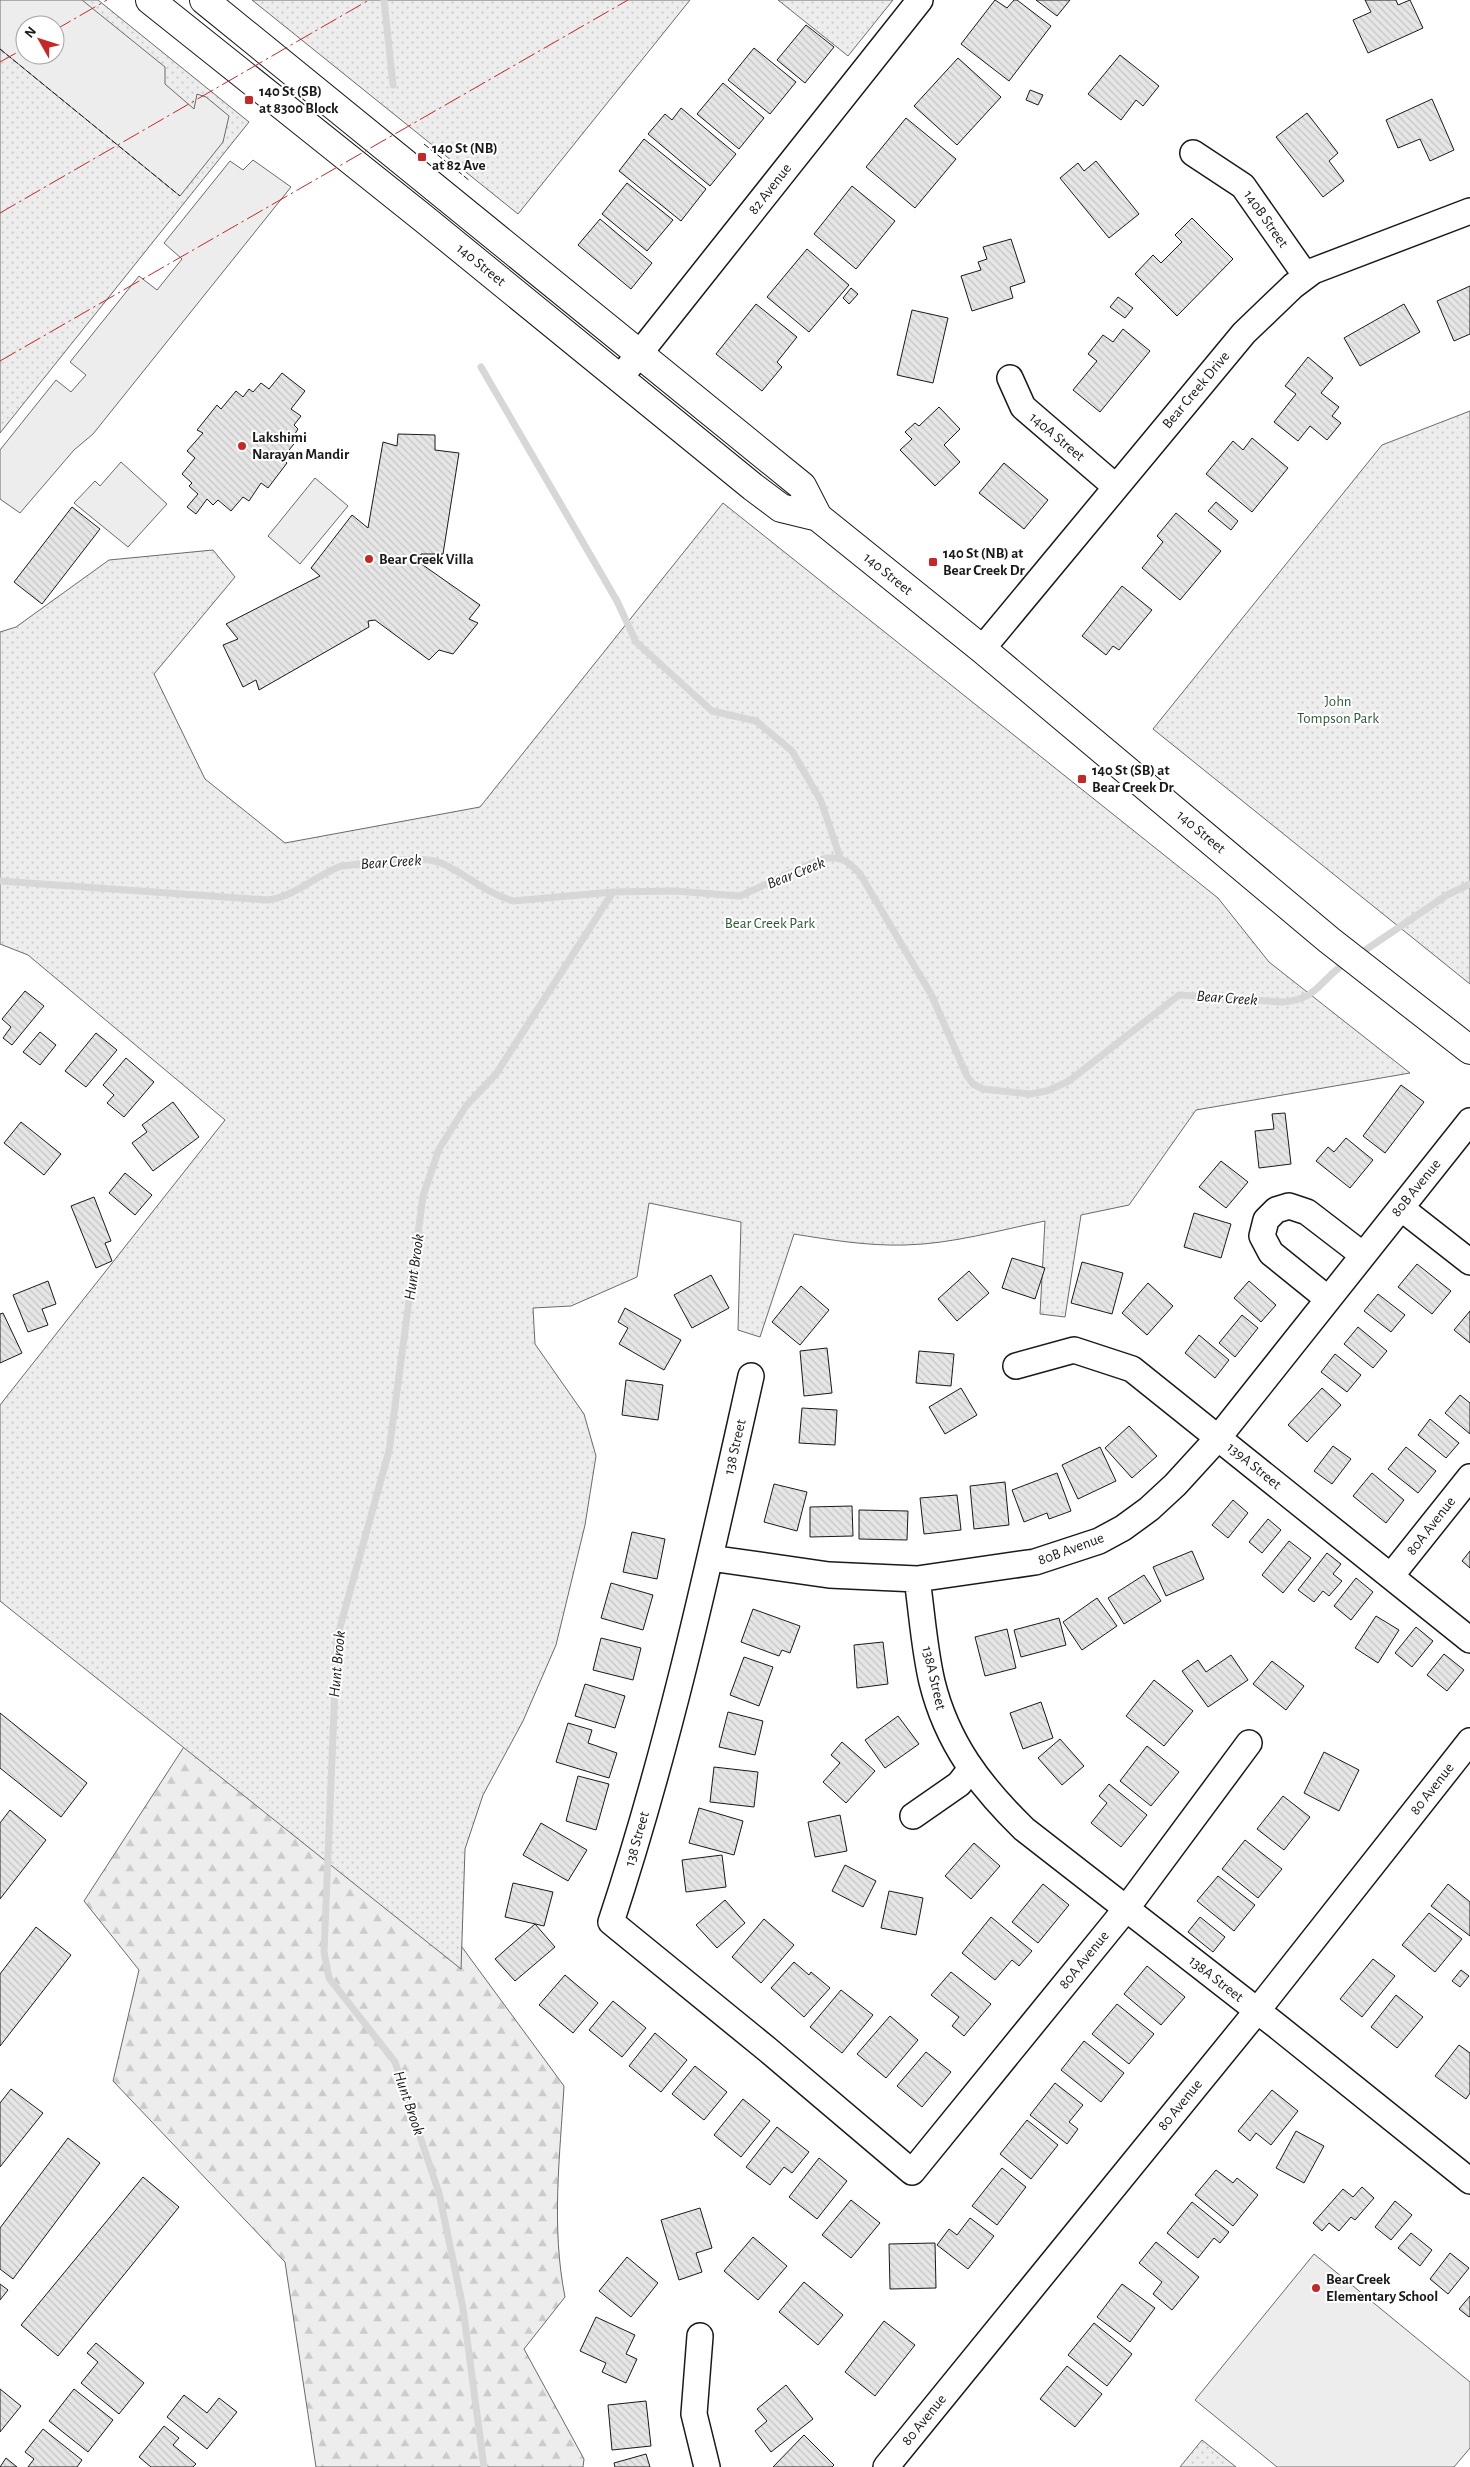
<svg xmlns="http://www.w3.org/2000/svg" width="1470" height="2467" viewBox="0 0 1470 2467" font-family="'Alegreya Sans',sans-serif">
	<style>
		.forest { fill: url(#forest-firs); stroke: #6a6a6a }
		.park { fill: url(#park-dots); stroke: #6a6a6a; fill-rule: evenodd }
		.built { fill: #ededed; stroke: #6a6a6a; fill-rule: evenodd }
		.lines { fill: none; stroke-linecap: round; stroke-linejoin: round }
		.stream { stroke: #d7d7d7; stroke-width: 7 }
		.building { fill: url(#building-back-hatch); stroke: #1a1a1a }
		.minor-casing { stroke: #1a1a1a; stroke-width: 28 }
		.major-casing { stroke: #1a1a1a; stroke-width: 30 }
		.minor { stroke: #fff; stroke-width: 25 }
		.major { stroke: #fff; stroke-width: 28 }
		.fence { stroke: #1a1a1a; stroke-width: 1; stroke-dasharray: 6 2.5; stroke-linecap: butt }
		.power { stroke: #c62828; stroke-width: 1; stroke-dasharray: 18 4 2.5 4; stroke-linecap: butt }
		.poi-dot { fill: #c62828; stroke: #fff; stroke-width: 2 }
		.labels { text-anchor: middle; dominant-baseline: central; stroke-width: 4; stroke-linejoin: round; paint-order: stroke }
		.poi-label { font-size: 15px; font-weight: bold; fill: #1a1a1a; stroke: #fff; text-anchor: start }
		.street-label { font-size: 15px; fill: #1a1a1a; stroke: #fff }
		.park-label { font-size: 15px; fill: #2b5a34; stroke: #fff }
		.water-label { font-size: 16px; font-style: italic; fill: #1a1a1a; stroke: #fff }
	</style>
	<defs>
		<pattern id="forest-firs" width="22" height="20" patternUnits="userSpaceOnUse" patternTransform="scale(1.25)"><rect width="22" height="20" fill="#ededed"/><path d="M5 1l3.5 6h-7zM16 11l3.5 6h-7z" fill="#cbcbcb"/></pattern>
		<pattern id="park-dots" width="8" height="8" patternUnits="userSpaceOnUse" patternTransform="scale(1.25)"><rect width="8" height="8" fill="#ededed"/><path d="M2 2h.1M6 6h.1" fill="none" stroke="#cbcbcb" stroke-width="1.8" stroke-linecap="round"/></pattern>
		<pattern id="building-back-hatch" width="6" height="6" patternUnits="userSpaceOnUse" patternTransform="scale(1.25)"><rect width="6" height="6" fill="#e6e6e6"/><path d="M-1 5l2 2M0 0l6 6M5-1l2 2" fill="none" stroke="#c5c5c5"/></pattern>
	</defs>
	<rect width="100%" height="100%" fill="#fff"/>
	<!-- forest -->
	<path class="forest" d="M501,1297l-78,597 141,192c-4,70 -13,141 1,211l-41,52 60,110 -1,8h-267l-31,-205 -172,-181 26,-111 -55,-69 118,-182 -202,-274z"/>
	<!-- park -->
	<path class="park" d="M0,0h98l151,122 -249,311zM25,25h30v30h-30z
		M252,0h438l-172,214z
		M778,0h115l-45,56z
		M1470,411v573l-317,-255 229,-284z
		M723,503l495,395 51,64 141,111 -214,37 -67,95 -48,10 -16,102 -25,-3 5,-93c-45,9 -93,23 -140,24 -38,1 -74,-5 -111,-11l-34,103 -22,-7 3,-108 -92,-19 -12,74 -66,29 -38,2 2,36 49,70 12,42 -11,69 -29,120 -33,76 -40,74 -18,54 -4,120 -461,-368v-196l225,-285 -197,-165 -28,-11v-312l16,-5 93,-67 104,-10 22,27 -81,97 51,105 80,64 195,-36z
		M1202,2440l34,27h-56z"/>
	<!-- built -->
	<path class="built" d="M0,0h82l83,67v17l29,25 3,-15 9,3 23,19 -6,26 -43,54 -180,-147zM25,25h30v30h-30z
		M253,160l38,27 -198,247 -19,16 -54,63 -20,-14v-49l56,-70 15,12 15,-17 -16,-13 69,-86 18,14 25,-31 -18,-16 66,-82 13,9z
		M121,462l46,42 -39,43 -54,-44 21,-22 5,5z
		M315,478l33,28 -48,58 -32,-28z
		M1314,2254l156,128v66l-16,19h-177l-82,-67z"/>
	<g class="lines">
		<!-- stream -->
		<path class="stream" d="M384,0l9,85
			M481,367l136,234 19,41 76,69 44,10 36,30 29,50 19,56
			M0,881l268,19c28,-4 47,-24 73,-34 25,-2 78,-12 100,-3 25,11 45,30 72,38l100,-9 62,-1 65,5 79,-36c18,-6 29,0 41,14l71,120 36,82 6,8 10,5 47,5 17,-3 22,-10 110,-86 104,7c36,-3 36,-22 64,-40
			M1358,955l89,-60 23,-11
			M484,2467l-21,-159 -24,-115 -44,-131 -66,-84 -5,-26 13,-314 52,-187 34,-255 16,-47 27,-43 30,-32 117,-182"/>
	</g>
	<!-- building -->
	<path class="building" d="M995,0l12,8 7,-8h3l34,26 -42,55 -48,-37z
		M1036,0h34l-13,16z
		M1365,0h31l2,5 12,-5 13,28 -55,25 -15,-33 18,-8z
		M806,25l28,22 -29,36 -28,-23z
		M754,48l42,34 -26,32 -42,-34z
		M1120,55l39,31 -16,20 -7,-6 -15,20 -33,-26z
		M958,58l43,39 -44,48 -43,-39z
		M723,83l41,35 -25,31 -42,-35z
		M1030,90l13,5 -5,10 -12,-5z
		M1432,99l22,51 -24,11 -10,-22 -22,9 -12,-28z
		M681,108l55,46 -26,32 -62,-52 17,-20 7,6z
		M1307,113l31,40 -9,8 15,20 -21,16 -47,-60z
		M906,118l50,41 -41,49 -49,-41z
		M644,139l62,50 -25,32 -62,-50z
		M1096,161l43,53 -30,24 -49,-60 18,-15 6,8z
		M627,183l46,37 -26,31 -45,-37z
		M852,186l43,35 -39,48 -42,-35z
		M1192,218l41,41 -56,57 -42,-42 18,-19 8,8 21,-21 -7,-7z
		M600,219l52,44 -21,26 -53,-44z
		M1011,239l14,43 -15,5 3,11 -41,13 -11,-35 20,-6 -3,-8 9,-3 -4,-12z
		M807,249l42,36 -40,47 -42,-35z
		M1470,286v48l-16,7 -17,-40z
		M851,288l7,6 -9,10 -6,-6z
		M1118,297l15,11 -8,10 -15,-11z
		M756,304l41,33 -20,25 5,5 -20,24 -46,-37z
		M1404,304l16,28 -60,34 -16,-28z
		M912,310l36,8 -15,65 -36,-8z
		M1123,329l27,22 -50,61 -27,-22 24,-29 -9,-7 15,-19 10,7z
		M1308,357l25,21 -12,15 18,14 -7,9 9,7 -14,17 -17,-14 -12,15 -24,-19 22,-28 -11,-8z
		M282,373l23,18 -14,18 10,7 -7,9 4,4 -5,8 4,3 -15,19 5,4 -19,25 -7,-5 -12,18 -6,-4 -12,14 -13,-11 -5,5 -6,-6 -11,15 -9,-7 11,-13 -9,-8 3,-3 -10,-9 13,-16 -8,-7 16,-18 -6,-3 20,-25 4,4 15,-18 7,6 6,-8 4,3 8,-9 8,6z
		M939,407l21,22 -16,16 16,17 -25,24 -35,-36 12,-11 -7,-7 10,-9 4,3z
		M398,434l37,1v15l24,3 -16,101h-22l-1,9 60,42 -11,14 9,4 -25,31 -14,-4 -10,10 -54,-40 -7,1 1,6 -110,63 -3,-10 -13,7 -20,-42 15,-6 -12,-15 94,-48 -9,-8 41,-53 16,13 15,-86 14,4z
		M1252,438l36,30 -36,44 -46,-38 27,-33 10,9z
		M1004,463l44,37 -24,29 -45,-36z
		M1216,502l22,19 -7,9 -23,-19z
		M72,507l28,22 -58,75 -28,-22z
		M1176,513l45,38 -41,49 -38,-32 21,-26 -6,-6z
		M1122,586l30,24 -33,40 -6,-4 -7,9 -24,-19z
		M25,991l19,15 -32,39 -9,-7 8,-11 -9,-8z
		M40,1032l16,13 -16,20 -17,-13z
		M96,1033l21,17 -31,37 -21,-16z
		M126,1058l28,24 -30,35 -17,-14 7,-8 -11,-10z
		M1401,1085l23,17 -39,51 -22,-17z
		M173,1102l26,35 -46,34 -21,-28 15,-11 -5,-7z
		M1285,1113l6,51 -32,4 -4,-37 19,-2 -2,-15z
		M21,1122l40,32 -17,21 -40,-32z
		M1346,1138l27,22 -23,28 -34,-27 12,-14 6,5z
		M1221,1161l27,21 -22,26 -27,-21z
		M125,1173l27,22 -17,20 -26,-22z
		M94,1197l17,44 -6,2 7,18 -16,7 -25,-62z
		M1194,1213l37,11 -10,34 -37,-11z
		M1012,1258l33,10 -10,31 -33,-11z
		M1082,1262l41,11 -11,41 -41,-11z
		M1417,1264l34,27 -19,23 -34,-27z
		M969,1271l20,22 -32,28 -19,-22z
		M711,1275l18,33 -37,20 -18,-33z
		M48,1281l8,23 -14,5 6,16 -20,7 -15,-37z
		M1249,1281l27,24 -15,17 -27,-24z
		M1148,1283l25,23 -26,29 -25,-22z
		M801,1286l28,24 -29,35 -28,-23z
		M1378,1294l27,21 -14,17 -27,-21z
		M625,1308l56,32 -17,30 -45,-26 9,-16 -10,-6z
		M1470,1311v32l-16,-13z
		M3,1313l19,40 -22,10v-49z
		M1242,1315l16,13 -23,29 -16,-14z
		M1358,1327l29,24 -14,17 -29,-24z
		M1199,1335l30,25 -14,18 -30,-25z
		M827,1348l5,45 -28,3 -4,-45z
		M919,1351l35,3 -3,32 -35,-3z
		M1335,1354l26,21 -14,17 -26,-20z
		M626,1380l37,5 -5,35 -36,-5z
		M961,1388l16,27 -32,19 -16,-27z
		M1322,1388l19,17 -34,37 -19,-17z
		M1460,1395l10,8v31l-25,-21z
		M802,1408l35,2 -2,35 -36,-2z
		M1430,1419l29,24 -13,15 -28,-23z
		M1129,1426l28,30 -25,22 -27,-30z
		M1333,1446l18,13 -19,25 -18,-13z
		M1100,1447l16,34 -38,18 -16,-34z
		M1406,1447l30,24 -18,22 -30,-24z
		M1057,1473l14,38 -22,8 -2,-6 -23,9 -12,-32z
		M1372,1473l32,27 -18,23 -33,-27z
		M1005,1482l4,43 -35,4 -4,-43z
		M774,1484l33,8 -10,39 -33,-9z
		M957,1495l4,35 -37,4 -4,-36z
		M1233,1500l15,13 -20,25 -16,-13z
		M852,1506l1,30 -43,1v-30z
		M859,1510l49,1 -1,29 -48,-1z
		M1268,1519l13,11 -19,23 -13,-11z
		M632,1532l33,7 -8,40 -34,-7z
		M1289,1541l22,17 -28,35 -21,-18z
		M1192,1551l12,28 -38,17 -13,-29z
		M1470,1551v17l-8,-7z
		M1327,1553l14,11 -8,10 9,7 -13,15 -6,-5 -9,11 -16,-12z
		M1144,1575l17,26 -37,23 -16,-26z
		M1356,1578l17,14 -22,28 -17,-14z
		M611,1583l42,12 -10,35 -42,-12z
		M1097,1598l20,28 -35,24 -19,-28z
		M753,1609l47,17 -10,27 -8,-3 -3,6 -38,-14z
		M1376,1616l23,14 -21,33 -23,-15z
		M1059,1618l7,27 -45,12 -7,-27z
		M1416,1627l17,14 -21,26 -17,-14z
		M1007,1629l9,39 -31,8 -10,-39z
		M601,1638l40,10 -8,32 -40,-10z
		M883,1642l5,42 -31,4 -3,-43z
		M1444,1654l20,16 -17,21 -20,-16z
		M1231,1655l17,25 -40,27 -26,-36 16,-11 8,12z
		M744,1657l29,10 -14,39 -29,-11z
		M1272,1661l32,25 -18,24 -33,-26z
		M1154,1680l39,31 -29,35 -38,-30z
		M585,1684l40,12 -10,32 -40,-12z
		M1041,1702l12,36 -30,11 -13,-36z
		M728,1712l35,9 -8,34 -36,-8z
		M0,1713l87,70 -26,34 -61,-49z
		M898,1716l21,28 -34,24 -20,-28z
		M568,1723l24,7 -4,13 29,10 -8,25 -53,-16z
		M1060,1739l24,27 -22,19 -24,-27z
		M842,1742l33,29 -29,32 -23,-21 17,-19 -9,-8z
		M1147,1746l32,26 -28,34 -31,-25z
		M1324,1752l35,18 -20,41 -35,-18z
		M714,1767l44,5 -4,35 -44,-5z
		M578,1776l31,8 -13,46 -30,-9z
		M1109,1784l38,31 -26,32 -30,-24 16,-20 -8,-7z
		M1283,1796l27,21 -26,33 -27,-21z
		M699,1808l44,13 -9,34 -45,-12z
		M10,1810l36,30 -46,59v-76z
		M840,1815l7,36 -32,6 -7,-35z
		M541,1823l46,27 -19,31 -45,-26z
		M1245,1840l37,29 -24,29 -36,-29z
		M974,1843l26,23 -29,33 -26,-23z
		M722,1855l4,32 -40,5 -4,-32z
		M845,1865l31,16 -13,26 -31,-16z
		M1218,1876l37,29 -21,26 -37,-30z
		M513,1883l40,9 -9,34 -39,-9z
		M1043,1884l26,21 -31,38 -26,-21z
		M1448,1884l22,18v34l-39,-30z
		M889,1891l34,7 -7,37 -35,-7z
		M725,1900l20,23 -28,25 -21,-23z
		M1429,1913l33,26 -27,33 -33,-27z
		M991,1917l41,34 -13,15 -7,-6 -17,20 -33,-27z
		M1200,1917l25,20 -12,15 -25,-20z
		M764,1919l30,26 -33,38 -29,-26z
		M535,1924l20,23 -40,34 -20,-22z
		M36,1927l35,28 -71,91v-72z
		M1373,1959l22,17 -33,41 -22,-18z
		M794,1962l15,13 2,-3 19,16 -26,29 -33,-29z
		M1147,1966l38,31 -24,28 -37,-31z
		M1461,1970l8,6 -9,11 -8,-6z
		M951,1972l40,32 -27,32 -12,-10 7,-9 -28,-22z
		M565,1975l33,28 -25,30 -34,-28z
		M841,1990l32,25 -31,38 -32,-26z
		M1396,1995l27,22 -26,31 -26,-21z
		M613,2001l33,27 -24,29 -33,-27z
		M1117,2004l37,30 -25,30 -37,-30z
		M890,2016l28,24 -32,38 -29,-24z
		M655,2033l32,27 -26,32 -32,-26z
		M1084,2041l40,32 -23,29 -40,-32z
		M1459,2045l11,8v40l-4,6 -31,-23z
		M926,2052l25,20 -29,35 -25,-21z
		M695,2066l32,26 -23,28 -32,-26z
		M1055,2083l28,22 -14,17 9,7 -11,15 -37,-29z
		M11,2089l32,24 -43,54v-64z
		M1272,2090l26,21 -27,34 -15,-12 -6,8 -12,-10z
		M743,2099l27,22 -29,36 -27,-22z
		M1027,2120l31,25 -27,34 -31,-25z
		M777,2127l32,25 -17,21 -8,-6 -14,18 -24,-18z
		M1296,2131l28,15 -20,37 -28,-15z
		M68,2138l32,25 -87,116 -13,-10v-41z
		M819,2158l28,23 -30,38 -28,-22z
		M1002,2168l24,19 -29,38 -25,-19z
		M1216,2170l17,13 4,-5 21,17 -25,31 -38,-31z
		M143,2177l36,30 -121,149 -37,-31z
		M1362,2187l12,11 -19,22 -4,-3 -12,14 -10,-8 -7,8 -9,-8 30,-34 10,8z
		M851,2200l29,23 -29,35 -29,-23z
		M1395,2201l17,14 -21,25 -16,-13z
		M1192,2202l37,30 -9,11 -6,-5 -16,20 -31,-25z
		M700,2208l12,40 -16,5 6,19 -23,8 -18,-60z
		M970,2218l24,18 -26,33 -31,-24 12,-16 8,6z
		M1411,2233l21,17 -12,16 -22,-18z
		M753,2237l34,29 -29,34 -34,-29z
		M1156,2242l43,35 -27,33 -19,-16 9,-12 -23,-19z
		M935,2243l1,45 -46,1 -1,-45z
		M1450,2253l19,15 -21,26 -18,-15z
		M627,2257l31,26 -27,34 -32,-26z
		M804,2282l39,33 -25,30 -39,-33z
		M0,2284l8,6 -8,10z
		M1122,2284l33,24 -25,34 -33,-25z
		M1470,2296v20l-1,1 -10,-8z
		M596,2317l39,18 -9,19 11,5 -11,24 -24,-11 4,-9 -26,-12z
		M884,2321l31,24 -40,51 -30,-24z
		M1094,2323l38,31 -25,32 -39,-31z
		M96,2343l48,40 -25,31 -38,-31 17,-21 -11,-9z
		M1067,2366l35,28 -27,33 -35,-28z
		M786,2385l27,34 -42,33 -16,-21 12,-10 -10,-12z
		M0,2389l21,17 -21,26z
		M74,2389l39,31 -25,32 -39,-31z
		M184,2395l23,18 12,-15 18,14 -30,37 -40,-32z
		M646,2401l5,45 -39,4 -4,-45z
		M164,2426l15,12 -6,7 23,19 -3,3h-42l-12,-10z
		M43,2429l39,31 -5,7h-49l6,-8 -9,-7z
		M804,2435l30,30 -2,2h-59z
		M646,2454l4,13h-35l-1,-4z
		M6,2458l11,9h-17z"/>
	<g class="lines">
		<defs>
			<path id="minor" d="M1193,153l50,33 63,90
				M620,378l300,-378
				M1010,378l13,29 93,80
				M982,649l262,-316 49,-47 20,-15 157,-60
				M1401,1208l69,54
				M1328,1299l-57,-46 -9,-17 4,-16 10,-10 13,-4 18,6 56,43
				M1016,1366l58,-16 58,19 338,271
				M751,1376c-41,183 -81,368 -140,546l157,128 144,122 214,-263 123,-166
				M710,1558l119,17 88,4 118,-17 64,-21 24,-13 26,-19 26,-24 43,-47 252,-317
				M1391,1576l79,-99
				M917,1579c5,34 7,69 15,103 15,61 48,104 92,147l253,197 193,155
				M913,1816l46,-32 11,-14
				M700,2336l-6,78 13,53
				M886,2467l371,-456 213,-270"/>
			<path id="major" d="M150,0l273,218 330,269 28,21 37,9
				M204,0l598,486 16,31 164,132 347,291 141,110"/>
		</defs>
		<!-- minor casing -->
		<use href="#minor" class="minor-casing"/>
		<!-- major casing -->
		<use href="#major" class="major-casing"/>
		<!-- minor -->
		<use href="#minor" class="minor"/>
		<!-- major -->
		<use href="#major" class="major"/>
		<!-- fence -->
		<path class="fence" d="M0,49l180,147
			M424,144l46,37"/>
		<!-- power -->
		<path class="power" d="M55,30l52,-30
			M0,62l25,-14
			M0,213l369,-213
			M0,361l628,-361"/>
	</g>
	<!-- markers -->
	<g class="poi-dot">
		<rect x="244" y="95" width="10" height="10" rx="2.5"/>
		<rect x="417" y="152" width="10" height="10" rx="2.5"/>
		<circle cx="242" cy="446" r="5"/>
		<circle cx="369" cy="559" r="5"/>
		<rect x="928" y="557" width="10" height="10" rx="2.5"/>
		<rect x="1077" y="774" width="10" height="10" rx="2.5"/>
		<circle cx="1316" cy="2288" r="5"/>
	</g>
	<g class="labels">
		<!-- poi labels -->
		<g class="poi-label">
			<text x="259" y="91">140 St (SB)<tspan x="259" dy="17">at 8300 Block</tspan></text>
			<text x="432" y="148">140 St (NB)<tspan x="432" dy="17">at 82 Ave</tspan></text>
			<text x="252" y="437">Lakshimi<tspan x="252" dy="17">Narayan Mandir</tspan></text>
			<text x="943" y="553">140 St (NB) at<tspan x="943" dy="17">Bear Creek Dr</tspan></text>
			<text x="379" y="559">Bear Creek Villa</text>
			<text x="1092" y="770">140 St (SB) at<tspan x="1092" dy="17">Bear Creek Dr</tspan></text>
			<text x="1326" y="2279">Bear Creek<tspan x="1326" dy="17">Elementary School</tspan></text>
		</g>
		<!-- street labels -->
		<g class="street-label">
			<text transform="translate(770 189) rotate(-52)">82 Avenue</text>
			<text transform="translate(1266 219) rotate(55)">140B Street</text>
			<text transform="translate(481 265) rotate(39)">140 Street</text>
			<text transform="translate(1196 390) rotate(-50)">Bear Creek Drive</text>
			<text transform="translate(1057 437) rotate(40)">140A Street</text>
			<text transform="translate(888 574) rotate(39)">140 Street</text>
			<text transform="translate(1201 832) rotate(40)">140 Street</text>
			<text transform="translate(1416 1188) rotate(-51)">80B Avenue</text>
			<text transform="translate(735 1447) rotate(-77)">138 Street</text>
			<text transform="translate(1254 1466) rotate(39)">139A Street</text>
			<text transform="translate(1431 1526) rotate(-52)">80A Avenue</text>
			<text transform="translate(1071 1549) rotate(-20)">80B Avenue</text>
			<text transform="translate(934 1678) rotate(77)">138A Street</text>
			<text transform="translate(1432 1789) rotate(-52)">80 Avenue</text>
			<text transform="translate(637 1839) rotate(-74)">138 Street</text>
			<text transform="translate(1084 1960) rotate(-51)">80A Avenue</text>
			<text transform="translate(1216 1979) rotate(38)">138A Street</text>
			<text transform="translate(1180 2105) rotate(-51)">80 Avenue</text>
			<text transform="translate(924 2420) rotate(-51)">80 Avenue</text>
		</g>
		<!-- park labels -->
		<g class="park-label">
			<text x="1338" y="701">John<tspan x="1338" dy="17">Tompson Park</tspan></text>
			<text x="770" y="923">Bear Creek Park</text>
		</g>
		<!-- water labels -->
		<g class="water-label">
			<text transform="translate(391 862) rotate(-4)">Bear Creek</text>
			<text transform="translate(796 873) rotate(-22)">Bear Creek</text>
			<text transform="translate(1227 998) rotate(4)">Bear Creek</text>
			<text transform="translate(414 1267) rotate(-82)">Hunt Brook</text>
			<text transform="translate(337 1664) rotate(-85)">Hunt Brook</text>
			<text transform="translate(409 2103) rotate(71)">Hunt Brook</text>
		</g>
	</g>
	<!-- north arrow -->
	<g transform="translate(40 40) rotate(309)"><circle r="24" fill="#ffffff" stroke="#a3a3a3"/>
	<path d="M0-4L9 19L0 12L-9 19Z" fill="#c62828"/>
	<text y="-8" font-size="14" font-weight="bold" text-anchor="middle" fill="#1a1a1a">N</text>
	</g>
</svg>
